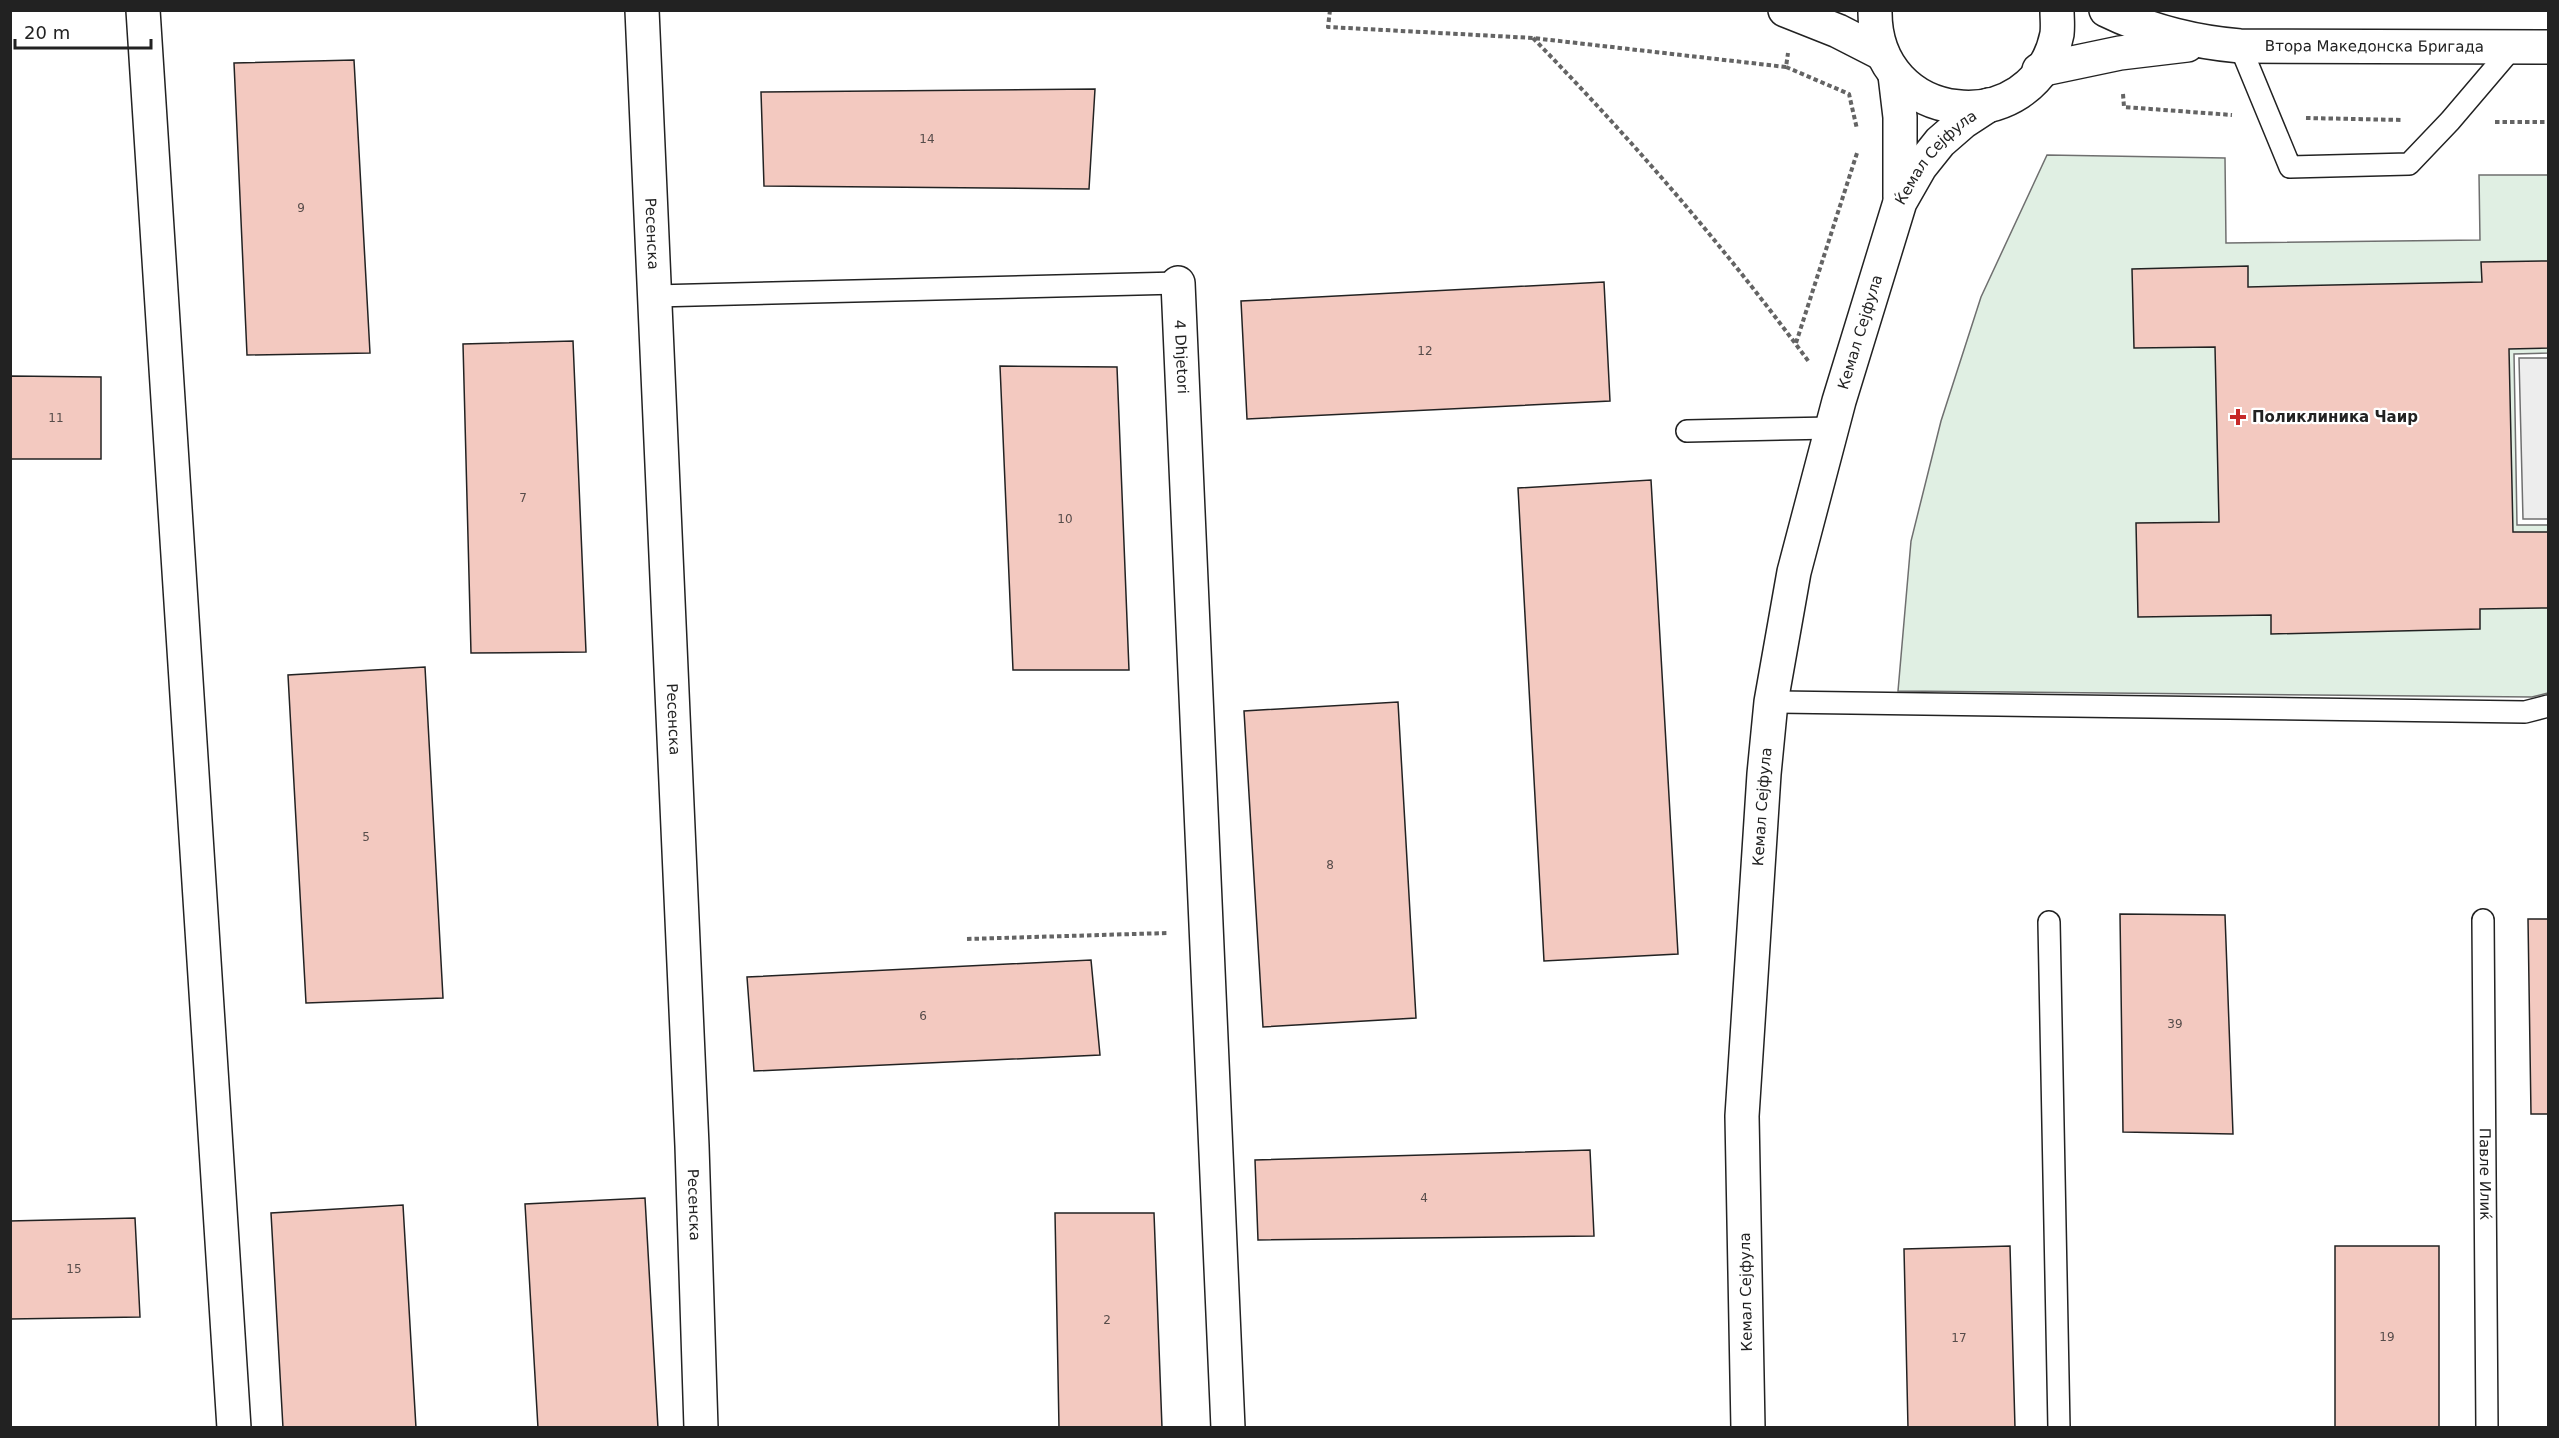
<svg xmlns="http://www.w3.org/2000/svg" width="2559" height="1438" viewBox="0 0 2559 1438" font-family="'DejaVu Sans',sans-serif">
	<style>
		.green { fill: #e0efe3; stroke: #6f6f6f; stroke-width: 1.5 }
		.parking { fill: #ededed; stroke: #6f6f6f; stroke-width: 1.5 }
		.building { fill: #f3c9c0; stroke: #222; stroke-width: 1.5 }
		.lines { fill: none; stroke-linecap: round; stroke-linejoin: round }
		.lane-casing { stroke: #222; stroke-width: 24 }
		.street-casing { stroke: #222; stroke-width: 36 }
		.secondary-casing { stroke: #222; stroke-width: 36 }
		.path { stroke: #646464; stroke-width: 4; stroke-dasharray: 4.5 3; stroke-linecap: butt }
		.lane { stroke: #fff; stroke-width: 21 }
		.street { stroke: #fff; stroke-width: 33 }
		.secondary { stroke: #fff; stroke-width: 33 }
		.poi-dot { fill: #c62828; stroke: #fff; stroke-width: 2 }
		.labels { text-anchor: middle; dominant-baseline: central; stroke-width: 4.5; stroke-linejoin: round; paint-order: stroke }
		.number-label { font-size: 12px; fill: #564c4a }
		.street-label { font-size: 15px; fill: #222; stroke: #fff }
		.poi-label { font-size: 15px; font-weight: bold; fill: #222; stroke: #fff; text-anchor: start }
	</style>
	<rect width="100%" height="100%" fill="#fff"/>
	<!-- green -->
	<path class="green" d="M2047,155l178,3 1,85 254,-3 -1,-65h69v178l-34,1 3,171h31v168l-16,4 -634,-6 13,-150 30,-120 40,-124z"/>
	<!-- parking -->
	<path class="parking" d="M2519,358h29v161h-25z"/>
	<!-- building -->
	<path class="building" d="M354,60l16,293 -123,2 -13,-292z
		M1095,89l-6,100 -325,-3 -3,-94z
		M2548,261v87l-39,1 4,183h35v76l-68,1v20l-209,5v-19l-133,2 -2,-94 83,-1 -4,-175 -81,1 -2,-79 116,-3v21l84,-2 150,-3 -1,-20z
		M1604,282l6,119 -363,18 -6,-118z
		M573,341l13,311 -115,1 -8,-309z
		M1000,366l117,1 12,303h-116z
		M10,376l91,1v82h-91z
		M1651,480l27,474 -134,7 -26,-473z
		M425,667l18,331 -137,5 -18,-328z
		M1398,702l18,316 -153,9 -19,-316z
		M2120,914l105,1 8,219 -110,-2z
		M2528,919h20v195h-17z
		M1091,960l9,95 -346,16 -7,-94z
		M1590,1150l4,86 -336,4 -3,-80z
		M645,1198l13,230h-120l-13,-224z
		M403,1205l13,223h-133l-12,-215z
		M1055,1213h99l8,215h-103z
		M135,1218l5,99 -130,2v-98z
		M2010,1246l5,182h-107l-4,-179z
		M2335,1246h104v182h-104z"/>
	<g class="lines">
		<defs>
			<g id="lane">
				<path d="M2240,46l50,121 119,-3 41,-43 63,-74"/>
				<path d="M655,296l523,-13"/>
				<path d="M1687,431l145,-3"/>
				<path d="M1771,702l754,10 23,-6"/>
				<path id="s1" d="M2483,920l4,508"/>
				<path d="M2049,922l10,506"/>
			</g>
			<g id="street">
				<path d="M143,10l91,1418"/>
				<path id="s2" d="M642,10l50,1136 9,282"/>
				<path id="s3" d="M1178,283l50,1145"/>
			</g>
			<g id="secondary">
				<path d="M1785,10l53,21 43,22"/>
				<path d="M1875,10c-2,118 160,132 182,24 1,-8 0,-16 0,-24"/>
				<path id="s4" d="M2106,10c43,21 87,32 134,36l308,1"/>
				<path d="M2039,70l81,-17 67,-8"/>
				<path d="M1895,75l5,42v80"/>
				<path id="s5" d="M1748,1428l-6,-312 22,-342 7,-72 23,-130 45,-171 61,-199 20,-35 20,-25 23,-20 26,-17"/>
			</g>
		</defs>
		<!-- lane casing -->
		<use href="#lane" class="lane-casing"/>
		<!-- street casing -->
		<use href="#street" class="street-casing"/>
		<!-- secondary casing -->
		<use href="#secondary" class="secondary-casing"/>
		<!-- path -->
		<path class="path" d="M1330,10l-2,17 205,11 253,29 2,-14
			M1533,38c101,104 190,207 276,324
			M1786,67l63,27 8,35
			M2123,94l1,13 108,8
			M2306,118l97,2
			M2495,122h53
			M1796,343l61,-190
			M967,939l200,-6"/>
		<!-- lane -->
		<use href="#lane" class="lane"/>
		<!-- street -->
		<use href="#street" class="street"/>
		<!-- secondary -->
		<use href="#secondary" class="secondary"/>
	</g>
	<!-- markers -->
	<path class="poi-dot" d="M2235 408h6v6h6v6h-6v6h-6v-6h-6v-6h6z"/>
	<g class="labels">
		<!-- number labels -->
		<g class="number-label">
			<text x="927" y="139">14</text>
			<text x="301" y="208">9</text>
			<text x="1425" y="351">12</text>
			<text x="56" y="418">11</text>
			<text x="523" y="498">7</text>
			<text x="1065" y="519">10</text>
			<text x="366" y="837">5</text>
			<text x="1330" y="865">8</text>
			<text x="923" y="1016">6</text>
			<text x="2175" y="1024">39</text>
			<text x="1424" y="1198">4</text>
			<text x="74" y="1269">15</text>
			<text x="1107" y="1320">2</text>
			<text x="2387" y="1337">19</text>
			<text x="1959" y="1338">17</text>
		</g>
		<!-- street labels -->
		<g class="street-label">
			<text stroke="none"><textPath href="#s4" startOffset="274">Втора Македонска Бригада</textPath></text>
			<text stroke="none"><textPath href="#s5" startOffset="1302">Ќемал Сејфула</textPath></text>
			<text stroke="none"><textPath href="#s2" startOffset="224">Ресенска</textPath></text>
			<text stroke="none"><textPath href="#s5" startOffset="1108">Кемал Сејфула</textPath></text>
			<text stroke="none"><textPath href="#s3" startOffset="74">4 Dhjetori</textPath></text>
			<text stroke="none"><textPath href="#s2" startOffset="710">Ресенска</textPath></text>
			<text stroke="none"><textPath href="#s5" startOffset="622">Кемал Сејфула</textPath></text>
			<text stroke="none"><textPath href="#s1" startOffset="254">Павле Илиќ</textPath></text>
			<text stroke="none"><textPath href="#s2" startOffset="1196">Ресенска</textPath></text>
			<text transform="translate(1746 1292) rotate(-91)">Кемал Сејфула</text>
		</g>
		<!-- poi labels -->
		<g class="poi-label">
			<text x="2252" y="417">Поликлиника Чаир</text>
		</g>
	</g>
	<!-- border -->
	<rect width="2559" height="1438" fill="none" stroke="#222222" stroke-width="24"/>
	<!-- scale -->
	<path d="M15 39v9h136v-9" fill="none" stroke="#222222" stroke-width="3"/>
	<text x="24" y="39" font-size="18" fill="#222222" stroke="#ffffff" stroke-width="4.5" paint-order="stroke">20 m</text>
</svg>
